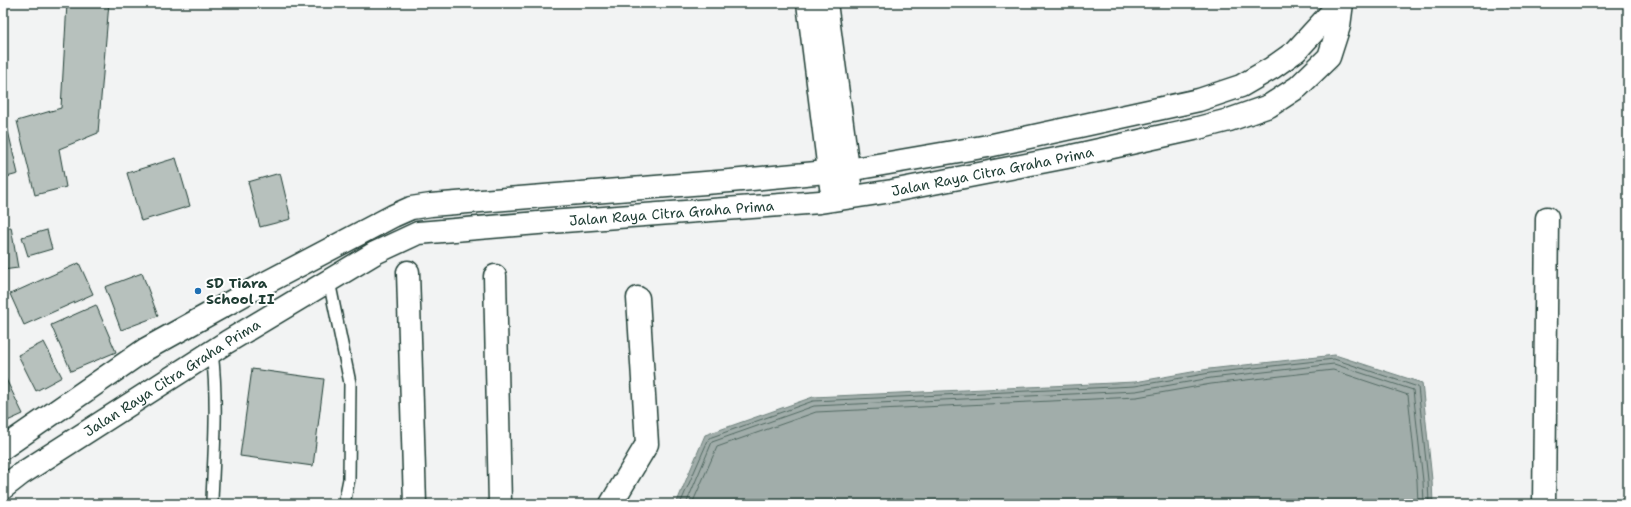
<svg xmlns="http://www.w3.org/2000/svg" width="1631" height="507" viewBox="0 0 1631 507" font-family="'Shantell Sans',sans-serif">
	<style>
		.water { fill: #a1adaa; stroke: #6d807b }
		.lines { fill: none; stroke-linecap: round; stroke-linejoin: round }
		.shore { stroke: #536a63; stroke-width: 1 }
		.building { fill: #b7c1bd; stroke: #1f3d34 }
		.service-casing { stroke: #1f3d34; stroke-width: 14 }
		.minor-casing { stroke: #1f3d34; stroke-width: 25 }
		.service { stroke: #fff; stroke-width: 11 }
		.minor { stroke: #fff; stroke-width: 22 }
		.poi-dot { fill: #1f6fb2; stroke: #fff; stroke-width: 1.5 }
		.labels { text-anchor: middle; dominant-baseline: central; stroke-width: 4; stroke-linejoin: round; paint-order: stroke }
		.street-label { font-size: 14px; fill: #1f3d34; stroke: #fff }
		.poi-label { font-size: 14px; font-weight: bold; fill: #1f3d34; stroke: #fff; text-anchor: start }
	</style>
	<rect width="100%" height="100%" fill="#f2f3f3"/>
	<filter id="ink" filterUnits="userSpaceOnUse"><feTurbulence type="fractalNoise" baseFrequency=".025" numOctaves="2"/><feDisplacementMap in="SourceGraphic" scale="8" xChannelSelector="R" yChannelSelector="G"/><feConvolveMatrix kernelMatrix="1 2 1 2 8 2 1 2 1" color-interpolation-filters="sRGB"/></filter>
	<g filter="url(#ink)">
		<!-- water -->
		<path class="water" d="M1335,355l87,28 10,97 1,24h-757l29,-69 108,-38 322,-15 74,-13z"/>
		<g class="lines">
			<!-- shore -->
			<path class="shore" d="M680,504l29,-66 104,-37 322,-15 75,-13 124,-14 84,28 10,93 1,24
				M686,504l26,-62 102,-36 322,-15 75,-13 123,-14 79,26 10,91 1,23
				M692,504l25,-57 99,-35 321,-15 74,-13 122,-14 75,25 9,86 1,23"/>
		</g>
		<!-- building -->
		<path class="building" d="M67,3h42l-11,130 -39,16 7,38 -31,8 -18,-74 44,-13z
			M3,109l15,65 -15,4z
			M176,158l14,48 -49,15 -14,-48z
			M280,173l11,46 -31,8 -12,-45z
			M11,227l7,41 -15,2v-42z
			M47,230l5,19 -24,7 -6,-19z
			M79,263l14,31 -69,31 -14,-31z
			M142,273l16,43 -37,14 -16,-43z
			M96,305l20,47 -45,19 -20,-46z
			M44,342l18,35 -26,14 -18,-36z
			M252,369l72,10 -11,87 -73,-10z
			M3,373l20,41 -20,9z"/>
		<g class="lines">
			<defs>
				<path id="service" d="M329,281l21,102 -1,96 -5,25
					M212,352c6,49 2,99 0,148"/>
				<g id="minor">
					<path d="M808,3l23,184"/>
					<path d="M826,3l24,181"/>
					<path d="M408,272l7,232"/>
					<path d="M495,276l5,228"/>
					<path d="M3,448l143,-99 110,-61 137,-72 18,-8 20,-3 299,-24 118,-11 140,-24 211,-46 42,-14 31,-18 24,-17 44,-48"/>
					<path id="s1" d="M3,488l18,-14 206,-132 148,-89 43,-20 132,-11 270,-20 72,-11 180,-35 122,-27 35,-9 40,-14 29,-19 31,-30 10,-31 3,-23"/>
					<path d="M611,504l36,-60 -9,-146"/>
					<path d="M1544,504l3,-286"/>
				</g>
			</defs>
			<!-- service casing -->
			<use href="#service" class="service-casing"/>
			<!-- minor casing -->
			<use href="#minor" class="minor-casing"/>
			<!-- service -->
			<use href="#service" class="service"/>
			<!-- minor -->
			<use href="#minor" class="minor"/>
		</g>
	</g>
	<!-- markers -->
	<circle class="poi-dot" cx="198" cy="291" r="4"/>
	<g class="labels">
		<!-- street labels -->
		<g class="street-label">
			<text stroke="none"><textPath href="#s1" startOffset="1066">Jalan Raya Citra Graha Prima</textPath></text>
			<text stroke="none"><textPath href="#s1" startOffset="742">Jalan Raya Citra Graha Prima</textPath></text>
			<text stroke="none"><textPath href="#s1" startOffset="202">Jalan Raya Citra Graha Prima</textPath></text>
		</g>
		<!-- poi labels -->
		<g class="poi-label">
			<text x="206" y="283">SD Tiara<tspan x="206" dy="16">School II</tspan></text>
		</g>
	</g>
	<!-- margin -->
	<rect width="1631" height="507" fill="none" stroke="#fff" stroke-width="16"/>
	<rect x="8" y="8" width="1615" height="491" fill="none" stroke="#1f3d34" stroke-width="1.5" filter="url(#ink)"/>
</svg>
